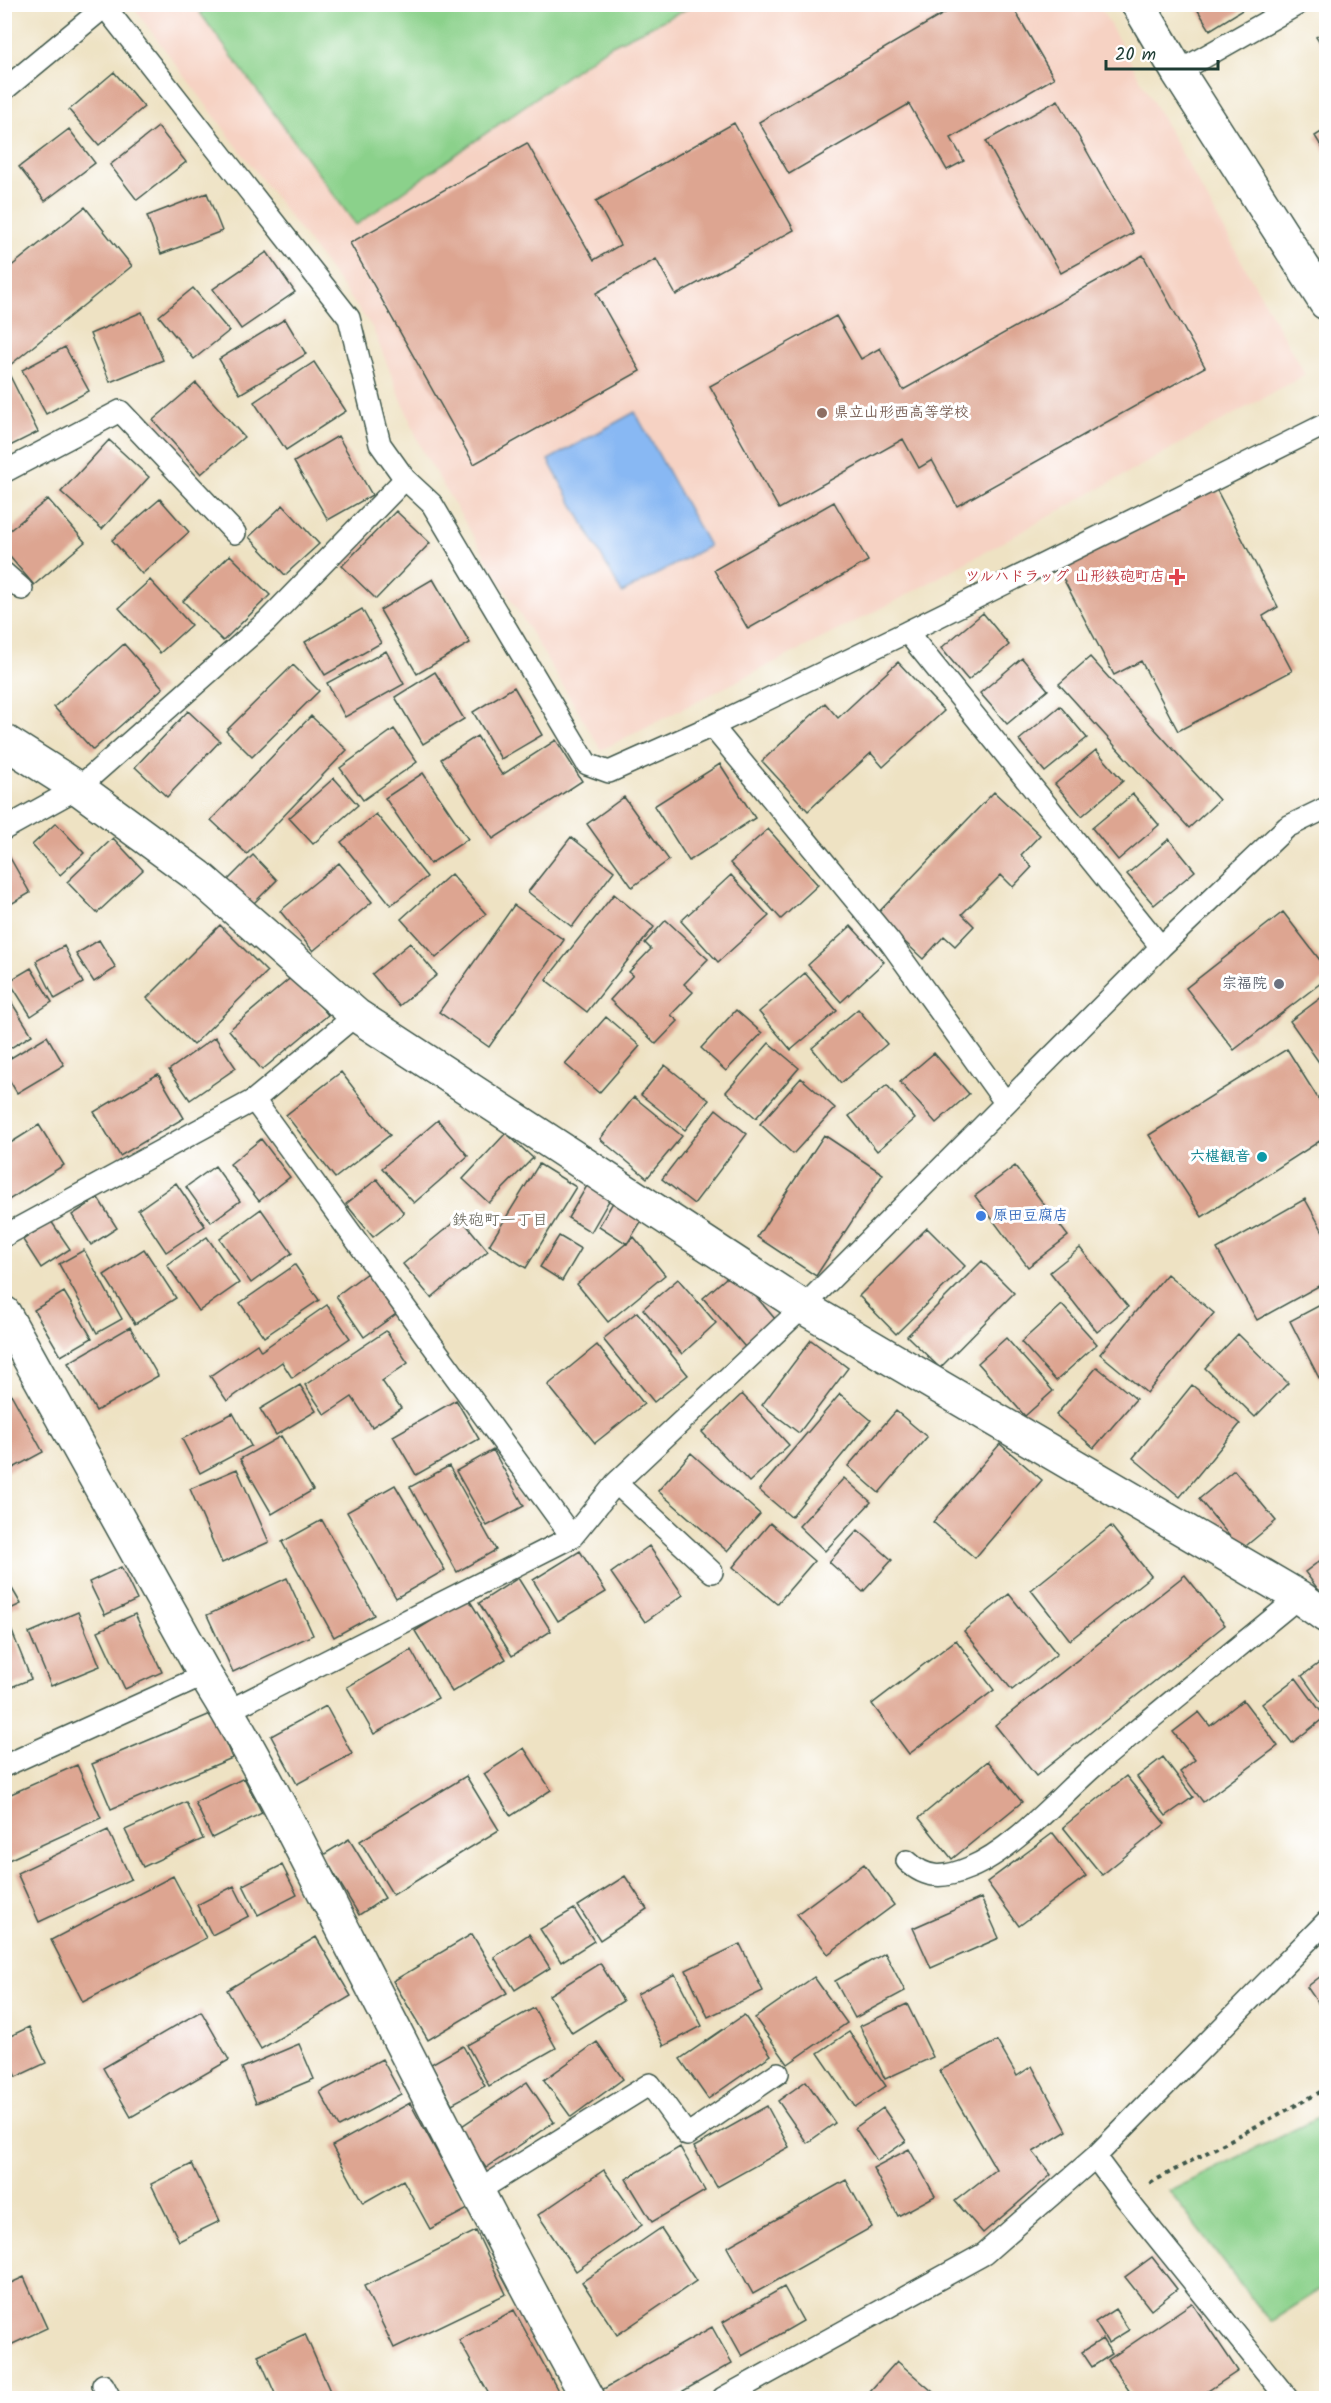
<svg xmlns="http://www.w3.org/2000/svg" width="1331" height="2403" viewBox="0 0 1331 2403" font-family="Kalam,'Klee One',sans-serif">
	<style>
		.built { fill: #f6d2c3 }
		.green { fill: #8bd18b; stroke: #558760; stroke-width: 1.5 }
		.water { fill: #88b8f3; stroke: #547a94; stroke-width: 1.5 }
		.building { fill: #dda591 }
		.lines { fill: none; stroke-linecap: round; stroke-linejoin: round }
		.service-casing { stroke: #3e5649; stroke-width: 24 }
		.minor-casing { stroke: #3e5649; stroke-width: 36 }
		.tertiary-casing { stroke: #3e5649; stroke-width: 36 }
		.path { stroke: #3e5649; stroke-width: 4; stroke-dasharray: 4.5 4.5; stroke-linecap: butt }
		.service { stroke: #fff; stroke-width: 21 }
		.minor { stroke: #fff; stroke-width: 33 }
		.tertiary { stroke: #fff; stroke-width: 33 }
		.education-dot { fill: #8d6e63; stroke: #fff; stroke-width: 2 }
		.health-dot { fill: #e0444e; stroke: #fff; stroke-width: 2 }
		.worship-dot { fill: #6b7280; stroke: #fff; stroke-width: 2 }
		.culture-dot { fill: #0f9aa8; stroke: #fff; stroke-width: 2 }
		.shop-dot { fill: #3f7fe0; stroke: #fff; stroke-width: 2 }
		.labels { text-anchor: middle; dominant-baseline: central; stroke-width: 6; stroke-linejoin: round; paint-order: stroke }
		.education-label { font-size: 15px; font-weight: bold; fill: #785e54; stroke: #fff; text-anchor: start }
		.health-label { font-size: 15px; font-weight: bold; fill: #be3a42; stroke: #fff; text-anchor: end }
		.worship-label { font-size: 15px; font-weight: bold; fill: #5b616d; stroke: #fff; text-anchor: end }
		.culture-label { font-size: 15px; font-weight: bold; fill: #0d838f; stroke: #fff; text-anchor: end }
		.shop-label { font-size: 15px; font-weight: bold; fill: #366cbe; stroke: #fff; text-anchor: start }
		.neighbourhood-label { font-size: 16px; fill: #626155; stroke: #fff }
	</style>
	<rect width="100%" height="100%" fill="#fff"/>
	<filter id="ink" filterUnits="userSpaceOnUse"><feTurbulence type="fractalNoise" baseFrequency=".0167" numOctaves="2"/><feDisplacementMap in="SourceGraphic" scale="12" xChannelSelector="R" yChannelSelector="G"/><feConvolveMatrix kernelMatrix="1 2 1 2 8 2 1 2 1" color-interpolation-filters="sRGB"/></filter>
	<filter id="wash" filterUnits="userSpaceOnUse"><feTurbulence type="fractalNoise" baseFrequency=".008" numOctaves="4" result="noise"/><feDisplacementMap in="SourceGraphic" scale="24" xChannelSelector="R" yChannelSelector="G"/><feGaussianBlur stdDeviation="1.35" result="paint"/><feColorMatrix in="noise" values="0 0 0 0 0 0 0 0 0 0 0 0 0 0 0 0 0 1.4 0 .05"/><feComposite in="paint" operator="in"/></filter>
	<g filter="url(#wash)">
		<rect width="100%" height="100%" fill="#eee2c3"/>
		<!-- built -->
		<path class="built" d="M137,4l962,1 206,370 -409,226 -295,149 -179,-300 -50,-123 -239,-320z"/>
		<!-- green -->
		<path class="green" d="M211,5v-1l484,1 -87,42 -252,178 -156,-212z
			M1326,2114v172l-56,36 -101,-131z"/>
		<!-- water -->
		<path class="water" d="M635,412l74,134 -87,47 -74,-133z"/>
		<g id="blocks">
			<!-- building -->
			<path class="building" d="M960,4h51l43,74 -103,60 13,23 -17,9 -38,-66 -120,70 -30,-52z
				M1194,4h58l-42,26z
				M1326,30v23l-10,-16z
				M114,72l30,35 -45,38 -30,-35z
				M1058,100l75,133 -72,40 -75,-132z
				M734,123l60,107 -118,65 -20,-36 -60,34 44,78 -166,93 -124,-221 177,-100 67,117 26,-15 -24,-44z
				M158,127l28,35 -49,38 -27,-35z
				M69,129l26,34 -50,38 -26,-34z
				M1326,129v25l-11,-18z
				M207,193l15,38 -61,23 -14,-38z
				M85,207l47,59 -128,104v-98z
				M267,252l28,40 -54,37 -28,-40z
				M1143,255l62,112 -248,139 -25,-46 -13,8 -16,-29 -124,70 -69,-123 126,-70 25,43 19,-11 23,42z
				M193,288l36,43 -35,28 -35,-43z
				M142,312l21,48 -53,22 -20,-48z
				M285,319l21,35 -66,40 -21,-35z
				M65,347l24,44 -43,23 -24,-44z
				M314,362l32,49 -60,39 -32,-48z
				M10,376l28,56 -34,17v-70z
				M196,383l48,54 -43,37 -48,-54z
				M338,436l34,59 -44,25 -34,-58z
				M109,440l40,37 -47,52 -41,-37z
				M1213,483l65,124 -15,9 29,55 -114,60 -37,-70 -27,14 -58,-110z
				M48,499l37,43 -51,43 -30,-35v-15z
				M160,499l29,33 -47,42 -30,-34z
				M834,502l34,59 -120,68 -34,-59z
				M283,505l36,39 -34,31 -36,-38z
				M396,511l34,32 -54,56 -34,-33z
				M230,555l40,40 -47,46 -40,-40z
				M433,579l37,64 -53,31 -37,-64z
				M150,580l41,45 -31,28 -41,-45z
				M362,609l19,34 -56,32 -20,-33z
				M983,613l26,32 -41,35 -27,-32z
				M124,644l39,44 -70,62 -39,-43z
				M386,651l18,33 -59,33 -18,-34z
				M1090,657l129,143 -30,28 -130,-144z
				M1022,658l26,32 -41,34 -27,-31z
				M898,662l46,49 -61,56 -12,-14 -63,58 -46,-50 63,-58 13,15z
				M293,665l26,26 -67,66 -26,-26z
				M435,672l29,47 -41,25 -28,-47z
				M514,687l28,48 -41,24 -28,-47z
				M1060,706l27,32 -42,34 -26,-32z
				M188,711l32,30 -53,56 -32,-30z
				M311,716l36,34 -100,104 -36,-34z
				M394,729l23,33 -54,38 -23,-32z
				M477,736l25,39 54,-35 26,41 -89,58 -52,-80z
				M1096,750l27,31 -41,35 -27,-32z
				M720,764l35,54 -66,43 -35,-55z
				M423,773l45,66 -38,25 -45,-66z
				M334,778l24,27 -45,39 -24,-26z
				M994,792l46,43 -19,20 11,12 -19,20 -12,-12 -39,39 12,12 -19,20 -11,-10 -21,23 -47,-44z
				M1133,794l26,31 -41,35 -26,-32z
				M624,797l45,63 -37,27 -45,-63z
				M376,814l51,63 -36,28 -50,-63z
				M56,823l28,30 -24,22 -28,-30z
				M768,829l50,56 -37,34 -51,-56z
				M571,837l43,34 -42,56 -44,-35z
				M113,838l30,32 -46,43 -30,-31z
				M1169,839l26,32 -41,34 -27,-31z
				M253,855l24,25 -25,25 -25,-24z
				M9,856l21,37 -26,15v-49z
				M339,863l33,39 -59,49 -33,-40z
				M451,874l35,40 -50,44 -35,-39z
				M731,875l38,41 -51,46 -37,-41z
				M614,894l40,33 -67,85 -41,-32z
				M514,905l50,35 -75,107 -50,-35z
				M1283,912l43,56v11l-92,71 -48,-62z
				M666,920l42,39 -24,25 9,8 -22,23 7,6 -22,23 -46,-44 23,-25 -4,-3 22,-23 -6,-6z
				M220,925l47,47 -74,73 -46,-47z
				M851,926l33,36 -43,40 -33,-37z
				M99,940l17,28 -22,14 -18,-28z
				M410,943l27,32 -38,31 -27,-32z
				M64,946l19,37 -28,16 -19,-38z
				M31,968l21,34 -21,14 -22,-35z
				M805,973l32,38 -46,39 -32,-38z
				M294,975l34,40 -66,55 -33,-40z
				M1326,994v71l-3,3 -33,-47z
				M10,1000l22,35 -28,17v-49z
				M858,1009l29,35 -46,39 -29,-35z
				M736,1010l26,23 -36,38 -25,-23z
				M606,1017l34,29 -41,47 -34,-29z
				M47,1036l17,29 -47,28 -13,-22v-9z
				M215,1037l21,31 -46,32 -21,-30z
				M769,1043l30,25 -43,50 -30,-26z
				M1287,1049l39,62v26l-124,80 -53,-82z
				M934,1053l35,41 -33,29 -36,-41z
				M665,1065l44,35 -24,30 -44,-35z
				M341,1072l49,63 -55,43 -49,-63z
				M158,1074l26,44 -64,38 -26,-44z
				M801,1078l34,30 -42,46 -33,-30z
				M887,1085l28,34 -38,32 -28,-35z
				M634,1097l48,39 -35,42 -47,-39z
				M716,1109l31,25 -53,70 -32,-25z
				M438,1120l30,36 -54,47 -32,-35z
				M39,1125l25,40 -60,38v-56z
				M506,1133l27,25 -44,45 -26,-24z
				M824,1135l59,39 -67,102 -59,-39z
				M261,1139l29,38 -31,24 -29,-37z
				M539,1164l37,23 -50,81 -37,-23z
				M215,1166l25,35 -29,21 -25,-35z
				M1015,1166l53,70 -40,31 -53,-71z
				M377,1179l27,34 -31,24 -27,-33z
				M176,1183l29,43 -39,26 -28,-42z
				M588,1184l23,13 -20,35 -23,-14z
				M98,1198l19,30 -26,17 -19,-30z
				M615,1199l29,18 -17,27 -28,-18z
				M1305,1199l21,38v45l-69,38 -40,-71z
				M261,1209l31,44 -41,30 -31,-44z
				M460,1217l28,34 -57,47 -28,-34z
				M51,1221l19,28 -29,19 -18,-28z
				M927,1228l38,38 -69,68 -37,-38z
				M559,1236l22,13 -19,32 -22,-14z
				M207,1237l32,46 -40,28 -32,-46z
				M634,1237l31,38 -57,47 -31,-38z
				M1080,1248l48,59 -31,25 -47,-60z
				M144,1249l32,49 -41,26 -31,-49z
				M84,1250l38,69 -25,14 -38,-69z
				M982,1261l32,32 -74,75 -33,-32z
				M295,1265l24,35 -55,37 -24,-34z
				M734,1271l42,49 -31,27 -42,-49z
				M367,1273l29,41 -32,23 -28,-41z
				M1167,1274l47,39 -67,80 -47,-39z
				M678,1279l38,44 -34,31 -39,-45z
				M64,1292l28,46 -31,18 -27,-46z
				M1326,1302v72l-7,4 -29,-57z
				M327,1305l23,33 -58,40 -10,-16 -55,39 -17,-25 47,-32 4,7z
				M1062,1305l35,39 -41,37 -35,-39z
				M637,1312l51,63 -34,27 -51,-63z
				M130,1327l28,49 -62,35 -28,-48z
				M386,1331l22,32 -26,18 19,27 -29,19 -20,-30 -27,18 -20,-30z
				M1238,1334l50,49 -33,34 -50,-49z
				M1006,1338l47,53 -28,25 -47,-53z
				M811,1340l37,28 -49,65 -37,-28z
				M597,1345l47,59 -49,39 -47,-58z
				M1097,1367l39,32 -42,49 -38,-33z
				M300,1385l16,26 -40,24 -16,-26z
				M1192,1385l48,39 -60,73 -47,-39z
				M11,1394l32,58 -39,21v-75z
				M742,1394l47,51 -40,37 -47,-50z
				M840,1394l31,26 -80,97 -32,-27z
				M456,1400l23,39 -63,36 -23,-39z
				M896,1411l31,26 -48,56 -31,-27z
				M233,1413l18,33 -51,27 -18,-34z
				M281,1436l32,54 -41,24 -32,-55z
				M1000,1444l42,36 -67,78 -42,-36z
				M493,1450l31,56 -37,20 -31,-55z
				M691,1453l69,61 -33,37 -69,-60z
				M449,1466l47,84 -39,22 -47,-85z
				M237,1469l32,73 -47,21 -32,-74z
				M1234,1470l42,51 -35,29 -42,-51z
				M844,1478l27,24 -46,49 -26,-25z
				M395,1485l50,85 -49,28 -49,-86z
				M322,1520l52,95 -40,22 -52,-95z
				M770,1523l44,38 -37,43 -44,-37z
				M1111,1526l40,50 -81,64 -39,-50z
				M858,1530l34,30 -29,32 -34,-30z
				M649,1546l34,49 -38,27 -34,-49z
				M580,1551l26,41 -48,29 -25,-41z
				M1326,1556v44l-21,-28z
				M121,1567l16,33 -32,15 -16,-33z
				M4,1575l17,29 -17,8z
				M1185,1575l40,50 -189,151 -41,-51z
				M287,1578l26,57 -80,37 -26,-57z
				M518,1578l33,53 -39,25 -33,-53z
				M1009,1594l48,60 -45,36 -48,-59z
				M468,1598l38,61 -54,33 -37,-61z
				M78,1612l22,54 -49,20 -22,-53z
				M135,1614l27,58 -37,17 -27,-58z
				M9,1624l22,55 -27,11v-64z
				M956,1640l38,50 -85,64 -37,-50z
				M411,1650l27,48 -64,36 -27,-47z
				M1326,1658v51l-24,-33z
				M1296,1678l29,39 -33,26 -30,-39z
				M1243,1700l35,46 -75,56 -23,-30 15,-12 -22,-28 26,-20 11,14z
				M326,1706l26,48 -55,30 -26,-48z
				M213,1713l19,45 -121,51 -19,-45z
				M524,1748l27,42 -40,26 -27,-42z
				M1163,1757l30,40 -27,19 -29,-39z
				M988,1761l34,41 -70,57 -33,-41z
				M77,1765l24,53 -97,44v-65z
				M466,1776l33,54 -106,65 -33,-54z
				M1126,1776l39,48 -63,51 -39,-48z
				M244,1778l18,35 -50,25 -17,-36z
				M186,1802l17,37 -60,28 -18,-37z
				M108,1830l23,49 -92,43 -22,-49z
				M1053,1833l33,43 -67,50 -32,-44z
				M349,1839l36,59 -26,17 -36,-60z
				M864,1864l30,41 -66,49 -31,-40z
				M282,1865l15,30 -39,20 -15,-30z
				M173,1876l33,62 -123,64 -32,-62z
				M625,1876l22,33 -47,31 -22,-34z
				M234,1886l15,30 -37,19 -15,-30z
				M981,1898l18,40 -68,30 -18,-40z
				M574,1909l20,32 -33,21 -21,-33z
				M472,1934l35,59 -79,47 -35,-59z
				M529,1934l21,34 -35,22 -21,-33z
				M316,1937l35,59 -90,53 -34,-59z
				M740,1944l23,47 -55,26 -22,-47z
				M885,1953l20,38 -50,27 -20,-37z
				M600,1963l23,38 -51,32 -23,-38z
				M675,1974l27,52 -38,20 -27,-52z
				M1321,1976l5,7v23l-4,3 -15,-22z
				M814,1977l33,46 -59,41 -33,-46z
				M907,2004l26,53 -48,22 -25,-53z
				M534,2008l22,40 -67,38 -22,-41z
				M201,2011l28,49 -98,57 -28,-49z
				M744,2015l27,40 -63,44 -28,-40z
				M29,2027l17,36 -30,14 -12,-24v-14z
				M849,2032l37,54 -31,21 -37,-54z
				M997,2041l20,35 15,-10 35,65 -34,21 18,23 -68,58 -28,-32 41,-32 -57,-98z
				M597,2042l26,37 -52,38 -27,-37z
				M299,2044l15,35 -58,24 -14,-35z
				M463,2046l22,40 -33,18 -21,-40z
				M382,2059l19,35 -62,33 -19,-35z
				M806,2081l29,42 -28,20 -29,-42z
				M527,2082l27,40 -68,46 -27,-40z
				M410,2103l58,106 -38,20 -27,-49 -40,23 -31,-57z
				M767,2106l22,41 -72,40 -23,-40z
				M883,2108l23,33 -29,20 -22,-33z
				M680,2147l25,44 -53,31 -26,-43z
				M909,2149l26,47 -37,20 -25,-48z
				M192,2164l28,57 -41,20 -28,-57z
				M604,2170l38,55 -66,46 -38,-56z
				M846,2180l26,47 -119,67 -26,-47z
				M661,2228l35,53 -79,54 -35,-53z
				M476,2231l30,63 -112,54 -30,-62z
				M1152,2257l25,32 -26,21 -26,-33z
				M24,2277l23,51 -43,20v-62z
				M784,2287l19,34 -61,35 -19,-34z
				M1192,2303l46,68 -33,22 3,5h-74l-26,-38z
				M1115,2309l14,21 -21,13 -13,-21z
				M514,2310l48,88h-71l-32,-58z
				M712,2327l20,36 -61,35h-66l-5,-7z
				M305,2334l28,64h-56l-19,-43z
				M1102,2339l10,15 -20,13 -10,-15z
				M897,2361l43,37h-62l-8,-7z"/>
		</g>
	</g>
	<g filter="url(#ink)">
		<use href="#blocks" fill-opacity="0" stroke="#3e5649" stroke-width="1.5"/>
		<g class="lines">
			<defs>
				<path id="service" d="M105,7l244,311 31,126 25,35 27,25 155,260 22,8 103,-46 195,-94 254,315
					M1178,72l120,-68
					M4,90l104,-86
					M4,472l116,-61 115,122
					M4,573l18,16
					M907,632l419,-208
					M712,726l178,216 115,160
					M4,829l74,-41 189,-167 138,-142
					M254,1100l318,437 44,-54 187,-176 358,-360 126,-120 39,-19
					M4,1236l250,-136 102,-85
					M616,1483l96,89
					M228,1711l344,-174
					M4,1766l201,-91
					M907,1861c20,19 38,17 62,7 44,-18 87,-68 123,-100 68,-58 138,-114 207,-171
					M1095,2157l29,39 163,202
					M478,2191l172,-107 37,51 91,-62
					M103,2385l7,13
					M723,2398l261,-144 111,-97 231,-235"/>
				<path id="minor" d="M4,741l74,47 120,88 158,139 447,292 496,290 27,19
					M4,1313l201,362c53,84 97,175 143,264 79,154 156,308 240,459"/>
				<path id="tertiary" d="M1138,4l40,68 148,231"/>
			</defs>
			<!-- service casing -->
			<use href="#service" class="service-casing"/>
			<!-- minor casing -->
			<use href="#minor" class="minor-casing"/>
			<!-- tertiary casing -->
			<use href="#tertiary" class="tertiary-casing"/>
			<!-- path -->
			<path class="path" d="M1150,2183l176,-94"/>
			<!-- service -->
			<use href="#service" class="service"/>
			<!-- minor -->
			<use href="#minor" class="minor"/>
			<!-- tertiary -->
			<use href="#tertiary" class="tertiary"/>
		</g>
	</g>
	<!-- markers -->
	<circle class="education-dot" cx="822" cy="413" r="6"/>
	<path class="health-dot" d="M1174 568h6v6h6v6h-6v6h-6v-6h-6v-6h6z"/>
	<circle class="worship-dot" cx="1279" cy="984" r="6"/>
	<circle class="culture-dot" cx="1262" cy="1157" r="6"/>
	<circle class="shop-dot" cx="981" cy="1216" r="6"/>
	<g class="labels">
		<!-- education labels -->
		<g class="education-label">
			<text x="834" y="413">県立山形西高等学校</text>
		</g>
		<!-- health labels -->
		<g class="health-label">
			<text x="1165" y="577">ツルハドラッグ 山形鉄砲町店</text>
		</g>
		<!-- worship labels -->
		<g class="worship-label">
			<text x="1267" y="984">宗福院</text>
		</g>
		<!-- culture labels -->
		<g class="culture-label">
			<text x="1250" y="1157">六椹観音</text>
		</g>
		<!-- shop labels -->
		<g class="shop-label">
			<text x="993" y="1216">原田豆腐店</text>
		</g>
		<!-- neighbourhood labels -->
		<g class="neighbourhood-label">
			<text x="500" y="1220">鉄砲町一丁目</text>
		</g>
	</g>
	<!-- margin -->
	<rect width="1331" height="2403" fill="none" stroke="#fff" stroke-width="24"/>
	<!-- scale -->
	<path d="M1106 60v9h112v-9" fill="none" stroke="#1f3d34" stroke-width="3"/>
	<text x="1115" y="60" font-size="18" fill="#1f3d34" stroke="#ffffff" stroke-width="4.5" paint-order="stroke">20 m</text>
</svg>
